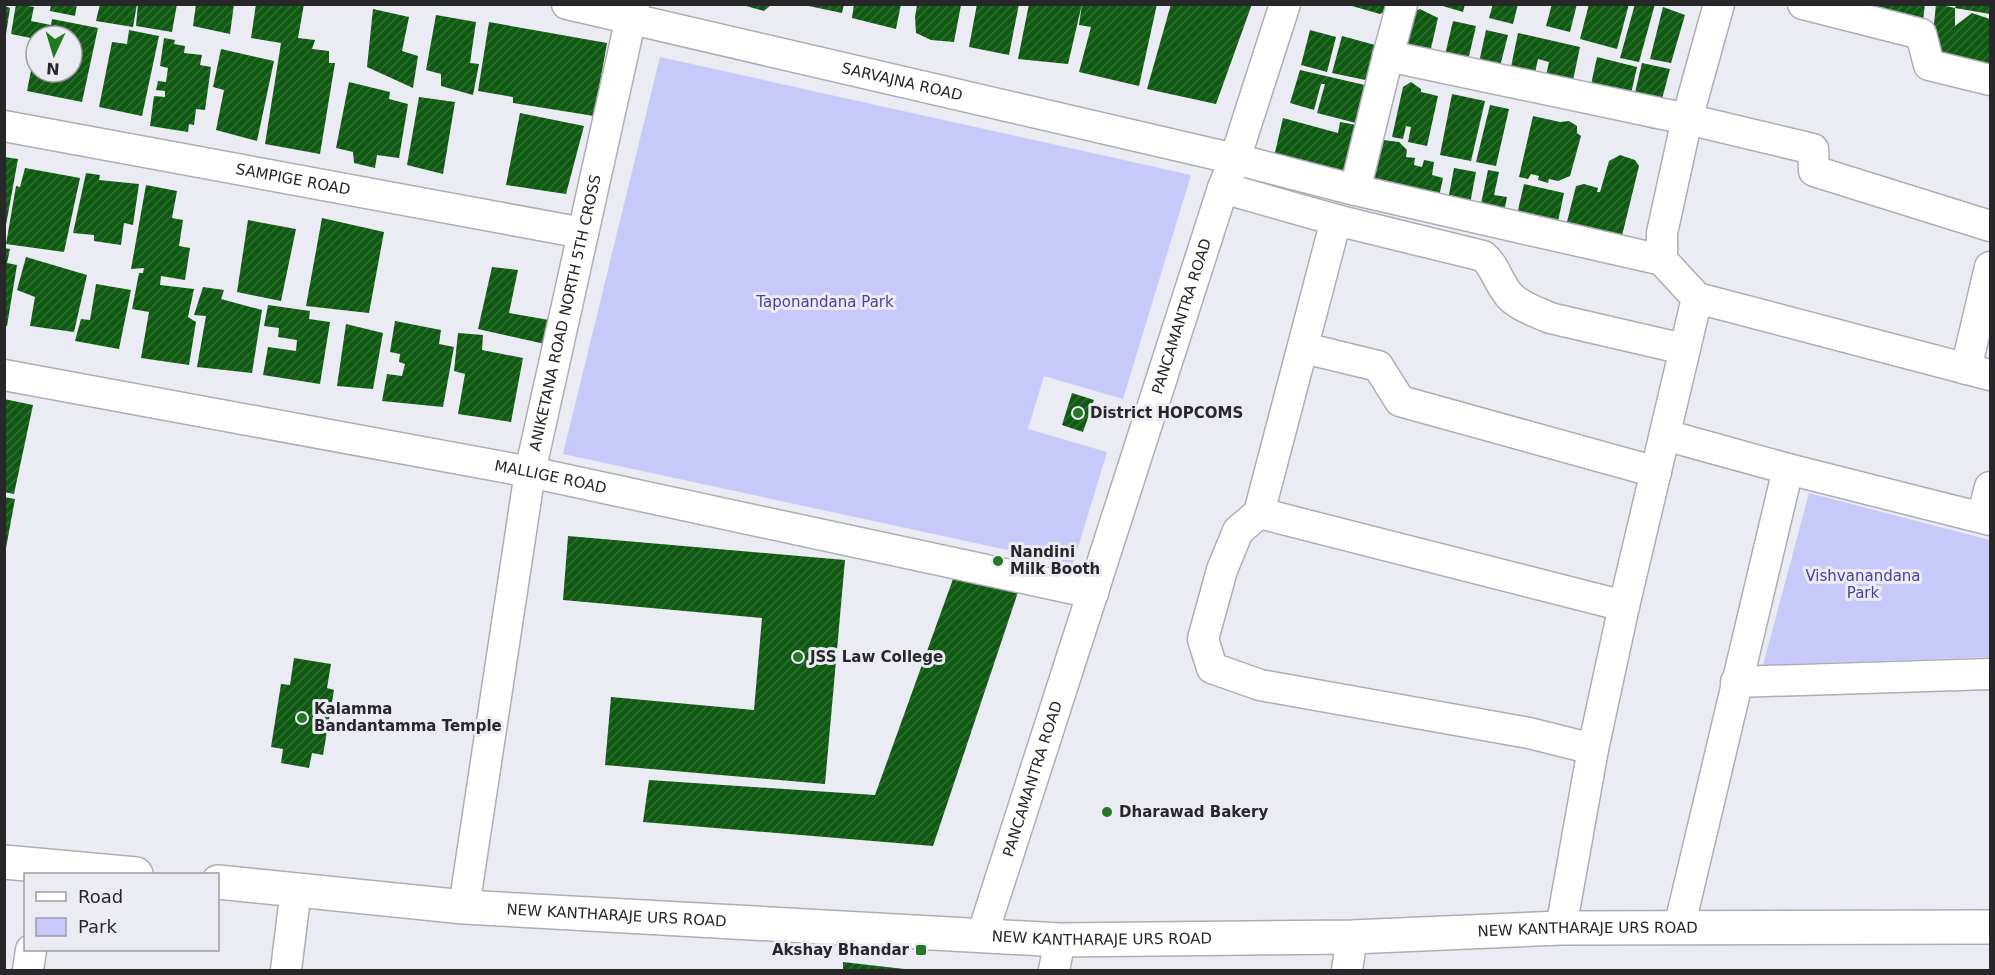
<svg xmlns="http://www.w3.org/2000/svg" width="1995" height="975" viewBox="0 0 1995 975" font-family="'DejaVu Sans',sans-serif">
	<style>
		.park { fill: #c8c9fb }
		.building { fill: url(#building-hatch) }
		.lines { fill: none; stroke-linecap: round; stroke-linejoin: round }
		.minor-casing { stroke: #adaeb5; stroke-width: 33 }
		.secondary-casing { stroke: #adaeb5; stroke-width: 36 }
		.minor { stroke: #fff; stroke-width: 30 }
		.secondary { stroke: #fff; stroke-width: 33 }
		.poi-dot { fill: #247824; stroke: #ebebf3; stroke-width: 2 }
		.labels { text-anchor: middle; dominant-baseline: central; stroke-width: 6; stroke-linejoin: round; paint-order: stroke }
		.street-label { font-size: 15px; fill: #27272a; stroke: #ebebf3 }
		.park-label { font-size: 15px; fill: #4b3ea4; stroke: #ebebf3 }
		.poi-label { font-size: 15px; font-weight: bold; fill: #27272a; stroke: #ebebf3; text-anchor: start }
	</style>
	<defs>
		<pattern id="building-hatch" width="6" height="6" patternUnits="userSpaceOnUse" patternTransform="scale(1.5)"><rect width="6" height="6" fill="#0f5a11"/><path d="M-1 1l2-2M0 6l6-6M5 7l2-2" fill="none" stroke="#326e34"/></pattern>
	</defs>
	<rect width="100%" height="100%" fill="#ebebf3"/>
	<!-- park -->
	<path class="park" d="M660,57l531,118 -68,224 -79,-23 -16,53 79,23 -34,112 -510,-110z
		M1809,493l181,47v117l-227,8z"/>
	<!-- building -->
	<path class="building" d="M16,4l18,3 -3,14 20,4 1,-6 46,9 -16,74 -55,-11 8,-41 1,22h36v-36h-36v3l-25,-5z
		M51,4h26l-2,12 -25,-5z
		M100,4h37l-4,23 -37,-6z
		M138,4h39l-5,28 -36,-6z
		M196,4h38l-4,30 -37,-8z
		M256,4h48l-6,34 17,2 -3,9 17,2v12h6l-15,91 -55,-10 16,-101 -30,-5z
		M739,4h33l-8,7z
		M799,4h45l-2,9z
		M854,4h47l-5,25 -44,-11z
		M977,4h42l-10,51 -40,-8z
		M1029,4h53l-14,60 -50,-5z
		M1082,4h75l-18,82 -60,-14 12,-45 -12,-2z
		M1171,4h81l-36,100 -69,-15z
		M1345,4h49l-1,4 -13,6z
		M1436,4h29l-2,8z
		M1493,4h25l-5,20 -24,-6z
		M1552,4h25l-7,28 -24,-6z
		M1589,4h40l-12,45 -37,-10z
		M1635,4h20l-16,58 -19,-4z
		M1848,4h77l-2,17z
		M1936,4l19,4 1,-4h34v10l-35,-6v18l17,-13 18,6v46l-59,-11z
		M917,5h44l-7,37 -23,-2 -15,-7 -1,-16z
		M5,6l5,2 -4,26h-1z
		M1663,7l22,8 -14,48 -21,-4z
		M373,9l36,8 -7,34 16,5 -5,32 -46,-21z
		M1420,9l18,9 -12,52 -23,-5 12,-54z
		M436,15l40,7 -6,41 9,1 -6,31 -32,-9v-12l-15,-4z
		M1453,21l23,5 -13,56 -23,-6z
		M489,22l118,21 -13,73 -81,-13v-6l-35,-6z
		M129,30l30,6 -17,80 -43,-9 13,-65 15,2z
		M1310,30l26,7 -9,35 -26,-7z
		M1486,30l22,5 -14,55 -20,-4z
		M1518,33l62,14 -12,57 -27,-6 8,-36 -11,-3 -8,37 -24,-5z
		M1342,36l44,12 -11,34 -43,-9z
		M164,38l11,2 -1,4 11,2 -1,7 18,2 -2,10 11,2 -6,43 -9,-1 -2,16 -5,-1 -1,8 -38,-6 4,-30 11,1v-6l-9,-1 2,-9 8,1 2,-14 -8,-2z
		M221,49l53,12 -17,80 -41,-11 8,-40 -11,-3z
		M1597,57l40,10 -10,45 -40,-9z
		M1642,63l28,6 -16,60 -26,-7z
		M1300,70l69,16 -9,38 -43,-11 8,-29h-4l-7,26 -24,-7z
		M349,82l41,10 -1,7 19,5 -9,54 -22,-3 -2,13 -21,-5 -1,-11 -17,-4z
		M1411,82l10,7v3l17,4 -11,50 -19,-4 3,-15 -5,-1 -3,13 -11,-2 11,-50z
		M1452,94l33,7 -14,60 -31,-6z
		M419,97l36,5 -12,72 -36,-9z
		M1490,105l19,4 -13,57 -20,-4z
		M520,113l64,13 -18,68 -60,-9z
		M1533,116l27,6 9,-1 8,5v7l4,3 -11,40 -12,5 -9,-2 -1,4 -10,-3 1,-4 -8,-2 -3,5 -9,-2z
		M1283,118l55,15 2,-11 22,4 -16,66 -76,-18z
		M1383,140l16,2 8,8 -1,7 9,1 -1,7 8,2 2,-7 10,2 -2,13 11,3 -7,33 -77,-9 19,-59z
		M1620,155l15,5 4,6 -20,82 -55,-14 12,-48 8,-2 14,4 -1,4h3l9,-31z
		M4,157l14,2 -12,66h-2z
		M25,168l55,10 -16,74 -58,-8 10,-58 4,1z
		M1454,168l22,4 -7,37 -22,-4z
		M1488,170l11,2 -5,23 13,2 -5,26 -24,-5z
		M86,173l14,2 -1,5 40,4 -6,41 -9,-2 -3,22 -27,-4v-6l-21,-2z
		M1524,184l40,9 -8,38 -41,-8z
		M146,185l31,6 -5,27 11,2 -4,26 11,2 -5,32 -24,-4 -1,9 34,4 -6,28 8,5 -7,43 -48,-7 8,-46 -17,-3 7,-36h4l1,-5 -13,1z
		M322,218l62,14 -15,81 -63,-7z
		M248,220l48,9 -15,72 -44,-9z
		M4,248l6,1 -3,14 10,2 -10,61h-3z
		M26,257l61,18 -13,57 -44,-6 5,-29 -18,-7z
		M492,267l26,3 -9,43 40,7 -4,24 -67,-15z
		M96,284l35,6 -12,59 -44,-8 6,-22 9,1z
		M203,287l21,3 -3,9 41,11 -10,63 -55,-6 9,-51 -12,-1z
		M268,305l42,6 -1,8 21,3 -10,62 -57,-9 5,-28 28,4 1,-11 -19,-3 1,-9 -15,-2z
		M395,321l46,9 -2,14 15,3 -11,60 -61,-6 5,-27 15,2 3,-12 -6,-2 1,-8 -10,-2z
		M346,324l37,9 -10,56 -36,-3z
		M458,333l25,2 -1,15 41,8 -12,64 -53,-8 7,-40 -11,-3z
		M1072,393l22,7 -11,32 -21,-7z
		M4,399l29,6 -19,89 -10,-2z
		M4,497l11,2 -9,49h-2z
		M568,536l277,24 -20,224 -220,-19 6,-68 143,13 8,-92 -199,-18z
		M953,579l65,13 -85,254 -290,-24 6,-42 226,15z
		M294,658l37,6 -4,24 7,2 -11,65 -11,-2 -3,15 -28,-5 2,-14 -12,-2 10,-63 9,1z
		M843,962l61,7v1h-61z"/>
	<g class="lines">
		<defs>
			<g id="minor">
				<path id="s1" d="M567,4l668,155 120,31 307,70"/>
				<path d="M1402,4l-14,52 299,63 126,30 1,22 176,55"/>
				<path d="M1803,4l118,30 8,31 61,15"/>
				<path id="s2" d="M4,126l579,107"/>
				<path d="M1223,188l113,32 147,36c12,10 15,26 26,39 9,11 28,17 41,23l134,31"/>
				<path d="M1355,190l33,-134"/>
				<path d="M1336,220l-77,293 365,93"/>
				<path d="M1697,298l-35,-38v-27l25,-114 32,-115"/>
				<path d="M1697,298l293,77"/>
				<path d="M1304,348l74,18 22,35 256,71"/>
				<path d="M1966,369l24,-102"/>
				<path id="s3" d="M4,375l526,97 563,121"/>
				<path d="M1665,435l123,34 202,51"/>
				<path d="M1259,513l-21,18 -16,39 -19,69 9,29 48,17 269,48 64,16"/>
				<path d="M1982,517l8,-30"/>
				<path d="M1736,682l254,-8"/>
				<path id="s4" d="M464,907l66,-435 104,-468"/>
				<path d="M1561,928l32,-179 31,-143 73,-308"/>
				<path d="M1679,928l109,-459"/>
				<path id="s5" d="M982,936l241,-748 12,-29 50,-155"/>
				<path d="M28,970l3,-20"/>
				<path d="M286,970l10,-81"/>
				<path d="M1054,970l6,-30"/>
				<path d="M1347,970l5,-33"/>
			</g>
			<g id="secondary">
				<path d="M4,862l132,12"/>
				<path id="s6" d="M218,882l246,25 596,33 292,-3 209,-9 429,-1"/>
			</g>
		</defs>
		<!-- minor casing -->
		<use href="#minor" class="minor-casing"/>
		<!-- secondary casing -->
		<use href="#secondary" class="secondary-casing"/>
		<!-- minor -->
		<use href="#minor" class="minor"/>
		<!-- secondary -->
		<use href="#secondary" class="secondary"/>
	</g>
	<!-- markers -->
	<g class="poi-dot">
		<circle cx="1078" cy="413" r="6"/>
		<circle cx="998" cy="561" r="6"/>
		<circle cx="798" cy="657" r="6"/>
		<circle cx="302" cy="718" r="6"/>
		<circle cx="1107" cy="812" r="6"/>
		<rect x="915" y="944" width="12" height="12" rx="3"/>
	</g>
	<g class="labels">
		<!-- street labels -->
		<g class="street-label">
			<text stroke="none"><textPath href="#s1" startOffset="344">SARVAJNA ROAD</textPath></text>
			<text stroke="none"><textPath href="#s2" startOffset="294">SAMPIGE ROAD</textPath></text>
			<text stroke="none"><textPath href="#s4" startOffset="603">ANIKETANA ROAD NORTH 5TH CROSS</textPath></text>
			<text stroke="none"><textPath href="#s5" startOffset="651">PANCAMANTRA ROAD</textPath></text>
			<text stroke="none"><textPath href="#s3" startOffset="556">MALLIGE ROAD</textPath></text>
			<text stroke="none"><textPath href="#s5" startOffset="165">PANCAMANTRA ROAD</textPath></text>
			<text stroke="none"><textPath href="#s6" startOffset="400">NEW KANTHARAJE URS ROAD</textPath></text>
			<text stroke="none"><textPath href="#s6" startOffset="1372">NEW KANTHARAJE URS ROAD</textPath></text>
			<text stroke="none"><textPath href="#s6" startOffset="886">NEW KANTHARAJE URS ROAD</textPath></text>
		</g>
		<!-- park labels -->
		<g class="park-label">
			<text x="825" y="302">Taponandana Park</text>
			<text x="1863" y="576">Vishvanandana<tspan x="1863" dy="17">Park</tspan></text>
		</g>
		<!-- poi labels -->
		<g class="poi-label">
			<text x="1090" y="413">District HOPCOMS</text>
			<text x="1010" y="552">Nandini<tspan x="1010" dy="17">Milk Booth</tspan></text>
			<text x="810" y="657">JSS Law College</text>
			<text x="314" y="709">Kalamma<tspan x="314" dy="17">Bandantamma Temple</tspan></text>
			<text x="1119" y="812">Dharawad Bakery</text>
			<text x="909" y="950" text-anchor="end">Akshay Bhandar</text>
		</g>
	</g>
	<!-- border -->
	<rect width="1995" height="975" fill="none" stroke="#27272a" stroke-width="12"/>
	<!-- legend -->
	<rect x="24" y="873" width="195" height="78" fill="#ebebf3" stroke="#9d9da3" stroke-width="1.5"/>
	<rect x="36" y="892" width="30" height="9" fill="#ffffff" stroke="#9d9da3" stroke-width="1.5"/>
	<text x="78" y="903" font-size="18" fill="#27272a">Road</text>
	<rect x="36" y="918" width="30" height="18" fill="#c8c9fb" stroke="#9d9da3" stroke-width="1.5"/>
	<text x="78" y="933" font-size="18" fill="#27272a">Park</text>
	<!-- north arrow -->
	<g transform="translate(54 54) rotate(184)"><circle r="28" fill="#ebebf3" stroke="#9d9da3" stroke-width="1.5"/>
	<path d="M0-4.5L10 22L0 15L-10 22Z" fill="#247824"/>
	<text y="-9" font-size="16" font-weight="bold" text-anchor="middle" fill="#27272a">N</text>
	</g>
</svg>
